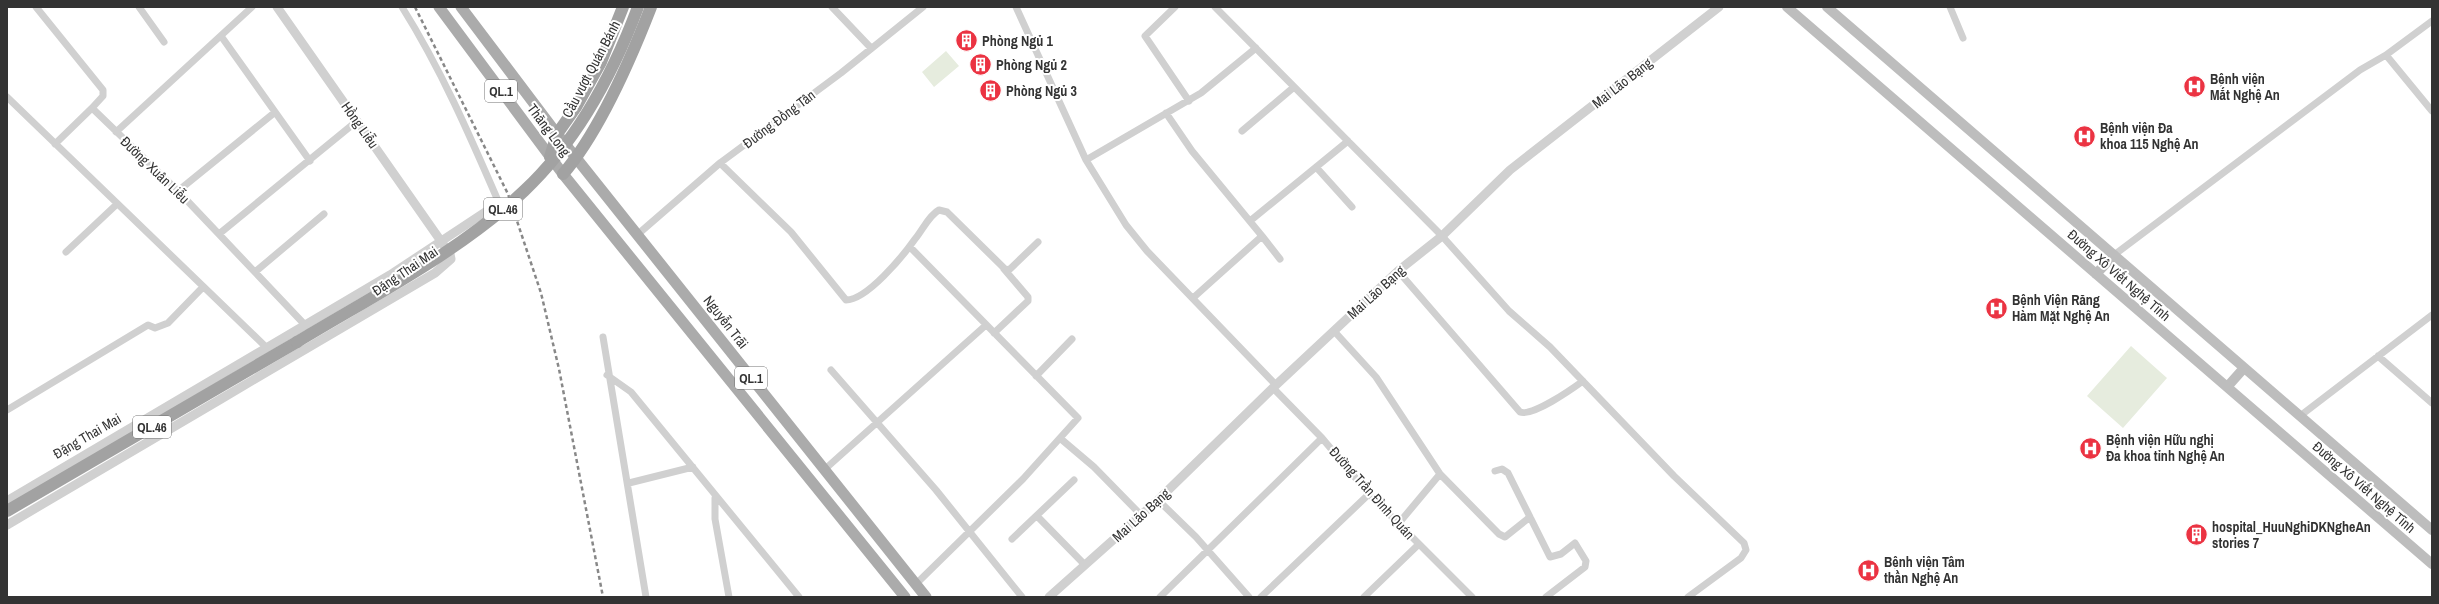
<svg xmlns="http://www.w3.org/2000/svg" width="2439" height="604" viewBox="0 0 2439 604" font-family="'Archivo Narrow',sans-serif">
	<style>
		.green { fill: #e6ecde }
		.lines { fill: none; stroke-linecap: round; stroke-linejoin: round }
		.minor { stroke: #d0d0d0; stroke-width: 7 }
		.tertiary { stroke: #d0d0d0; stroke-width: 9 }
		.secondary { stroke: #bdbdbd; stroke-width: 10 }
		.primary { stroke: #ababab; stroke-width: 11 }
		.trunk { stroke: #a2a2a2; stroke-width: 12 }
		.rail { stroke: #888; stroke-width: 2.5; stroke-dasharray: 4 3; stroke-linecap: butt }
		.trunk-bridge { stroke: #a2a2a2; stroke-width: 12 }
		.labels { text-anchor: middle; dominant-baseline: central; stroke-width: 4; stroke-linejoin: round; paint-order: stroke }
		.shield { fill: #fff; stroke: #707070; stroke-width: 1 }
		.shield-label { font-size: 13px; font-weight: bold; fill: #333 }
		.poi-label { font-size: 14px; font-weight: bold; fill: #333; stroke: #fff; text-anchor: start }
		.street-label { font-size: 14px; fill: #333; stroke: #fff }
	</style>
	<rect width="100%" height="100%" fill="#fff"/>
	<!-- green -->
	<path class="green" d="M946,51l13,15 -25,21 -12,-15z
		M2131,346l36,32 -44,50 -36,-32z"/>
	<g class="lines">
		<!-- minor -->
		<path class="minor" d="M36,7l67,83v6l-11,12 86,83 128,135
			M139,7l25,35
			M402,7c39,62 68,129 97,196
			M832,7l39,41
			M1016,7l70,153 40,65 21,26 129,134
			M1175,7l-30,29 44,65
			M1215,7l227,229 67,75 41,36 124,129 70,67 2,7 -5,8 -53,39
			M1950,7l13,31
			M221,36l89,125
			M2386,55l46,56
			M7,97l260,251
			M1166,113l26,38 70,85 -69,62
			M1242,131l52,-44
			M116,132l136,-125
			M55,144l37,-36
			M1086,160l115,-67 55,-45
			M720,163l71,69 55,68c21,0 57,-44 69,-61 7,-8 14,-24 24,-29l8,2 59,58 4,-1 28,-27
			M1316,167l36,40
			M178,191l96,-78
			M1250,221l98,-80
			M219,234l138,-113
			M637,235l83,-72 121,-90 82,-66
			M1262,236l18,23
			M910,247l168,171 -55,61 -107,105
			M66,252l51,-48
			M2114,255l246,-185 26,-15 46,-34
			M1398,271l122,141c12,5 52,-23 63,-31
			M255,272l69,-58
			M1334,331l42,46 64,97 59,60 6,3 25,-20
			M994,333l34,-32v-4l-24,-28
			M603,337l43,260
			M2378,356l54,47
			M831,370l105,120 86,107
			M607,375l24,17 168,205
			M1036,376l36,-37
			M1273,388l49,50 47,56 103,103
			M7,410l141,-85 7,3 13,-5 35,-36
			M2300,416l132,-101
			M1061,439l33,28 47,48
			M824,470l162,-145
			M1495,471l7,-2 6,4 42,84 11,-3 14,-11 11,18 -1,6 -39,30
			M629,483l64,-16
			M715,498v21l14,78
			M1158,500l38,37 53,60
			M1037,516l48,49
			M1399,523l41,-49
			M1012,539l62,-59
			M1160,597l162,-159
			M1261,597l108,-103
			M1364,597l54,-52"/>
		<!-- tertiary -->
		<path class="tertiary" d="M7,501l383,-226 109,-72
			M7,525c142,-85 286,-167 428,-252l16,-14 -1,-5 -173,-247
			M1049,597l109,-97 118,-115 122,-114 44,-35 68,-66 209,-163"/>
		<!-- secondary -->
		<path class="secondary" d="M1787,7l645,557
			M1827,7l605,523
			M2096,274l18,-19
			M2228,386l16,-18"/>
		<!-- primary -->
		<path class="primary" d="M439,7l124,167 342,423
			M461,7l96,127 369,463"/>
		<!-- trunk -->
		<path class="trunk" d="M550,157l7,-23 19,-27 25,-45 22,-55
			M563,174c37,-43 67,-113 88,-167
			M7,511l290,-169"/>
		<!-- rail -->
		<path class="rail" d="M415,7l93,187 33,99 18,76 44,228"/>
		<!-- trunk-bridge -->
		<path class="trunk-bridge" d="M297,342c76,-46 162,-90 227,-151 53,-50 89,-117 114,-184"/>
	</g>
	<!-- icons -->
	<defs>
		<symbol id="building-disc" viewBox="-11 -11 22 22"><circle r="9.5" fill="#eb3342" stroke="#fff"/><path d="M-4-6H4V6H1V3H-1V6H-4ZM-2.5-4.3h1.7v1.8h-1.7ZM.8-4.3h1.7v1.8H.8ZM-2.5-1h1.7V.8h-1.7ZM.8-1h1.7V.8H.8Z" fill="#fff"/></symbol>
		<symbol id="hospital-disc" viewBox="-11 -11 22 22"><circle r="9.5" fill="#eb3342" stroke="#fff"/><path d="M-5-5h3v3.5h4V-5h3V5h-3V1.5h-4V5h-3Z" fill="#fff"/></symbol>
	</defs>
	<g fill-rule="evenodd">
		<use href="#building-disc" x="954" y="28" width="25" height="25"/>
		<use href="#building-disc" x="968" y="52" width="25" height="25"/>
		<use href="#hospital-disc" x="2182" y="74" width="25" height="25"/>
		<use href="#building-disc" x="978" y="78" width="25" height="25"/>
		<use href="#hospital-disc" x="2072" y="124" width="25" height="25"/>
		<use href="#hospital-disc" x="1984" y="296" width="25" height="25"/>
		<use href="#hospital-disc" x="2078" y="436" width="25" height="25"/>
		<use href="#building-disc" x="2184" y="522" width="25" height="25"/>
		<use href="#hospital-disc" x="1856" y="558" width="25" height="25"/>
	</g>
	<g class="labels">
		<!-- shield labels -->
		<g class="shield">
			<rect x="485" y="80" width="32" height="22" rx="3"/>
			<rect x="484" y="198" width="38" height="22" rx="3"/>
			<rect x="735" y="367" width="32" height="22" rx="3"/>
			<rect x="133" y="416" width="38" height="22" rx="3"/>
		</g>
		<g class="shield-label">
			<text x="501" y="91">QL.1</text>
			<text x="503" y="209">QL.46</text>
			<text x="751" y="378">QL.1</text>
			<text x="152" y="427">QL.46</text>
		</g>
		<!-- poi labels -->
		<g class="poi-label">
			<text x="982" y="41">Phòng Ngủ 1</text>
			<text x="996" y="65">Phòng Ngủ 2</text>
			<text x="2210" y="79">Bệnh viện<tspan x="2210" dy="16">Mắt Nghệ An</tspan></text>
			<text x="1006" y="91">Phòng Ngủ 3</text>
			<text x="2100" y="128">Bệnh viện Đa<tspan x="2100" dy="16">khoa 115 Nghệ An</tspan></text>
			<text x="2012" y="300">Bệnh Viện Răng<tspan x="2012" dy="16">Hàm Mặt Nghệ An</tspan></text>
			<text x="2106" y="440">Bệnh viện Hữu nghị<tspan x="2106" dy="16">Đa khoa tỉnh Nghệ An</tspan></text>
			<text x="2212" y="527">hospital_HuuNghiDKNgheAn<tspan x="2212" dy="16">stories 7</tspan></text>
			<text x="1884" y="562">Bệnh viện Tâm<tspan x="1884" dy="16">thần Nghệ An</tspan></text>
		</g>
		<!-- street labels -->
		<g class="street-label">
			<text transform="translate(591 69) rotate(-62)">Cầu vượt Quán Bánh</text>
			<text transform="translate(1622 83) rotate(-38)">Mai Lão Bạng</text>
			<text transform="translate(779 119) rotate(-37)">Đường Đồng Tân</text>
			<text transform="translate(360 125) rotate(55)">Hồng Liễu</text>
			<text transform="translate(549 130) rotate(53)">Thăng Long</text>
			<text transform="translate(155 170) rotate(44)">Đường Xuân Liễu</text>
			<text transform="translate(405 271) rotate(-34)">Đặng Thai Mai</text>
			<text transform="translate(2119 275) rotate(41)">Đường Xô Viết Nghệ Tĩnh</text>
			<text transform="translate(1376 292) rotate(-42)">Mai Lão Bạng</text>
			<text transform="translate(726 322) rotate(52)">Nguyễn Trãi</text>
			<text transform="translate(87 436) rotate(-30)">Đặng Thai Mai</text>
			<text transform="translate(2364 487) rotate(41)">Đường Xô Viết Nghệ Tĩnh</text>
			<text transform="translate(1372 493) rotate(48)">Đường Trần Đình Quán</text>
			<text transform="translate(1141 515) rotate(-42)">Mai Lão Bạng</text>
		</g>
	</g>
	<!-- border -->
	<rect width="2439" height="604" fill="none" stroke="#333333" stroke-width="16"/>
</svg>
